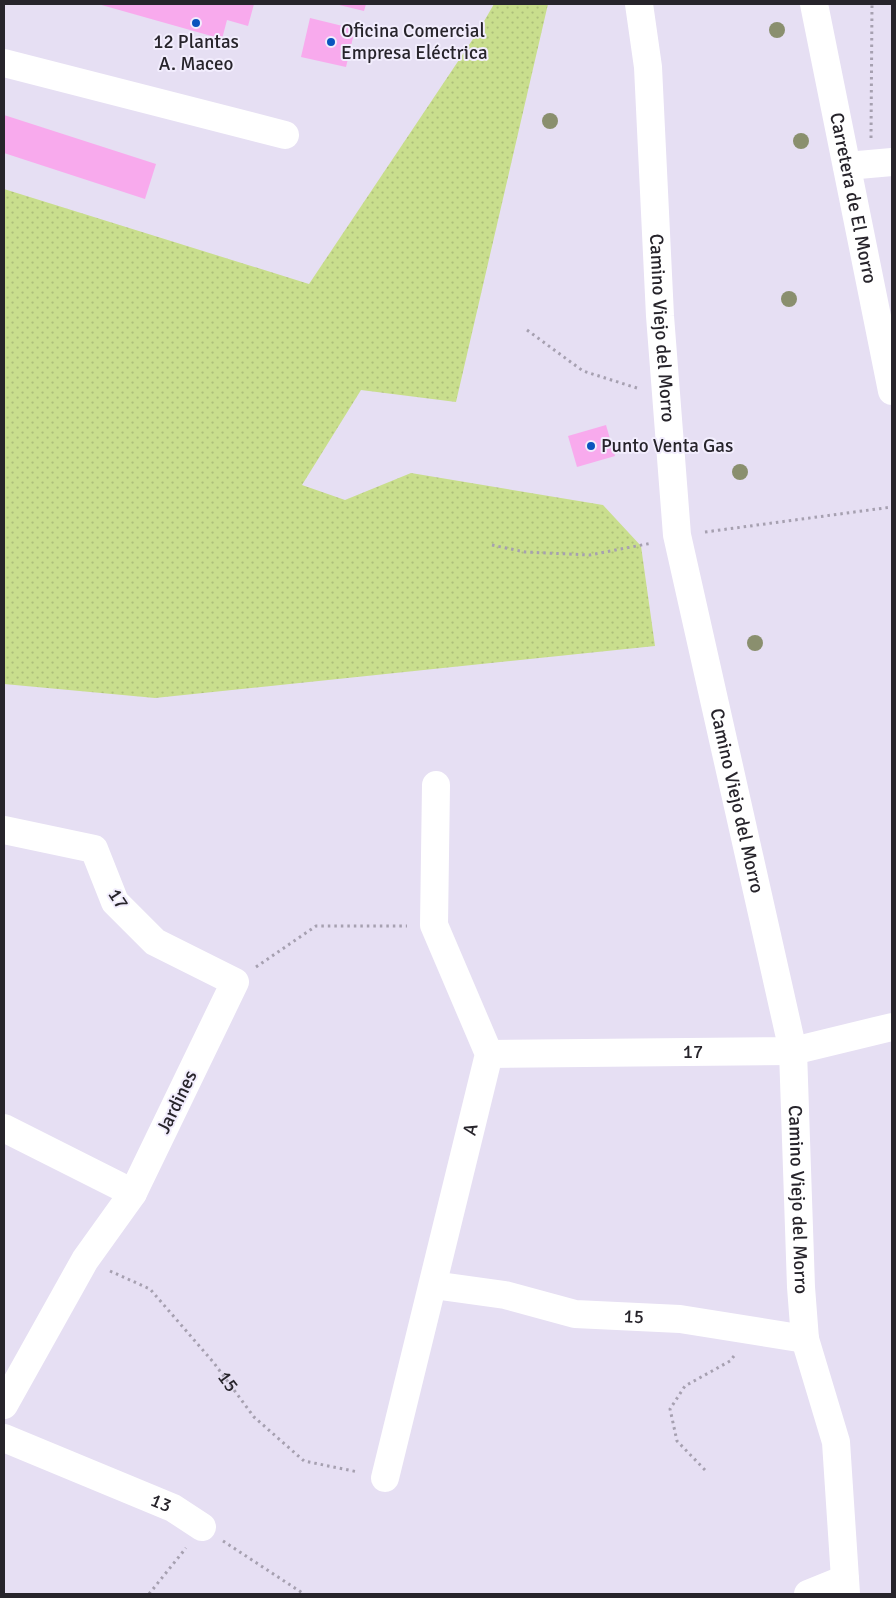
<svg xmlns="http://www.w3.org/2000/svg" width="896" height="1598" viewBox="0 0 896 1598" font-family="Signika,sans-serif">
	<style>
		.grass { fill: url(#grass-dots) }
		.building { fill: #f8aaed }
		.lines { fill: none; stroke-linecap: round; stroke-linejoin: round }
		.path { stroke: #a6a0b0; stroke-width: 3; stroke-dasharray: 2.5 4; stroke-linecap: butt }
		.minor { stroke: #fff; stroke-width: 28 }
		.major { stroke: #fff; stroke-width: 28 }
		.tree { fill: #8a8f6e }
		.poi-dot { fill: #0954be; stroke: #f2edfd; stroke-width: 2 }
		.labels { text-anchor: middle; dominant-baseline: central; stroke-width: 4; stroke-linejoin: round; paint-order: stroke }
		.poi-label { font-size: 19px; fill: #27242b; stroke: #f2edfd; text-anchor: start }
		.street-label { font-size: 19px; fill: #27242b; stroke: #f2edfd }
	</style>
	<defs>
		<pattern id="grass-dots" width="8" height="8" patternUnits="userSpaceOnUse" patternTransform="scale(1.25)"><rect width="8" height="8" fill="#c9de8d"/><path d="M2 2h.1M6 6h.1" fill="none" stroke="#adbe7a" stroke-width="1.8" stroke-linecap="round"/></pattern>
	</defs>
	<rect width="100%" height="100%" fill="#e6dff3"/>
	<!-- grass -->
	<path class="grass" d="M494,4h54l-92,398 -95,-12 -59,95 43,15 66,-27 192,32 38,41 14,100 -500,52 -151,-14v-495l305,95 170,-254z"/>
	<!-- building -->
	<path class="building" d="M98,4h156l-6,22 -21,-6 -5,19z
		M335,4h31l-2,7z
		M310,18l45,11 -9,38 -45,-10z
		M4,115l152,49 -11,35 -141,-46z
		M606,425l9,31 -38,11 -9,-31z"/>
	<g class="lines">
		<!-- path -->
		<g class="path">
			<path d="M871,138l1,-134"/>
			<path d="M527,330l56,41 57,18"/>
			<path d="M705,532l187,-25"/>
			<path d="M492,545l33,7 65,3 62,-12"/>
			<path d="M256,967l60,-41h91"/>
			<path id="s1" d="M110,1271l40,18 64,74 40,54 50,44 54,11"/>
			<path d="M705,1470l-28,-29 -7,-32 15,-23 45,-25 4,-5"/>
			<path d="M223,1541l81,53"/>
			<path d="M149,1594l37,-46"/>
		</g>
		<!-- minor -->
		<g class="minor">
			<path id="s2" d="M639,4l9,63 12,249 17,219 116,516 8,236 4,52 31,103 10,152"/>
			<path d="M4,63l281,72"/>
			<path d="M847,166l45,-4"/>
			<path d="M4,830l90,19 21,53 40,40 80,40 -102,211 -48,67 -81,145"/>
			<path id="s3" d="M489,1054l304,-3 99,-24"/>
			<path d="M4,1128l129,65"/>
			<path id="s4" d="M433,1285l72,10 70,19 105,5 125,20"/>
			<path id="s5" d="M4,1438l169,70 29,19"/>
			<path id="s6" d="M385,1478l104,-424 -55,-129 2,-140"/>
			<path d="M808,1594l37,-15"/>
		</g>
		<!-- major -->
		<path class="major" id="s7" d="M814,4l78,387"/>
	</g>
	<!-- trees -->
	<g class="tree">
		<circle cx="777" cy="30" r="8"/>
		<circle cx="550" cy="121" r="8"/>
		<circle cx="801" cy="141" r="8"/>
		<circle cx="789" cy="299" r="8"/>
		<circle cx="740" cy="472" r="8"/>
		<circle cx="755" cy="643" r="8"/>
	</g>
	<!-- markers -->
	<g class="poi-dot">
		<circle cx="196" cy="23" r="5"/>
		<circle cx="331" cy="42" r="5"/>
		<circle cx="591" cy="446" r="5"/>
	</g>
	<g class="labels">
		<!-- poi labels -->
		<g class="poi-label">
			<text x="341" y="31">Oficina Comercial<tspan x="341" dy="22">Empresa Eléctrica</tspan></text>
			<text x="196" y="42" text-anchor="middle">12 Plantas<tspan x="196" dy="22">A. Maceo</tspan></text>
			<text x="601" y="446">Punto Venta Gas</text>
		</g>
		<!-- street labels -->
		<g class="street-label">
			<text stroke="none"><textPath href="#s7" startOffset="198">Carretera de El Morro</textPath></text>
			<text stroke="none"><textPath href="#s2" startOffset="325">Camino Viejo del Morro</textPath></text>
			<text stroke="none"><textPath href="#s2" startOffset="805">Camino Viejo del Morro</textPath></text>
			<text transform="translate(118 899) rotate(57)">17</text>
			<text stroke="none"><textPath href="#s3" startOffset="204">17</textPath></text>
			<text transform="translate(177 1102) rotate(-64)">Jardines</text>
			<text stroke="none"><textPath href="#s6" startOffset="359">A</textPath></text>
			<text stroke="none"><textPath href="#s2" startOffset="1210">Camino Viejo del Morro</textPath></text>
			<text stroke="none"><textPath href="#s4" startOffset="204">15</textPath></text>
			<text stroke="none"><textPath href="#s1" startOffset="165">15</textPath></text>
			<text stroke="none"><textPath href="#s5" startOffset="170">13</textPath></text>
		</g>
	</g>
	<!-- border -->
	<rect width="896" height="1598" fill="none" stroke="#27242b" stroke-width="10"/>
</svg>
